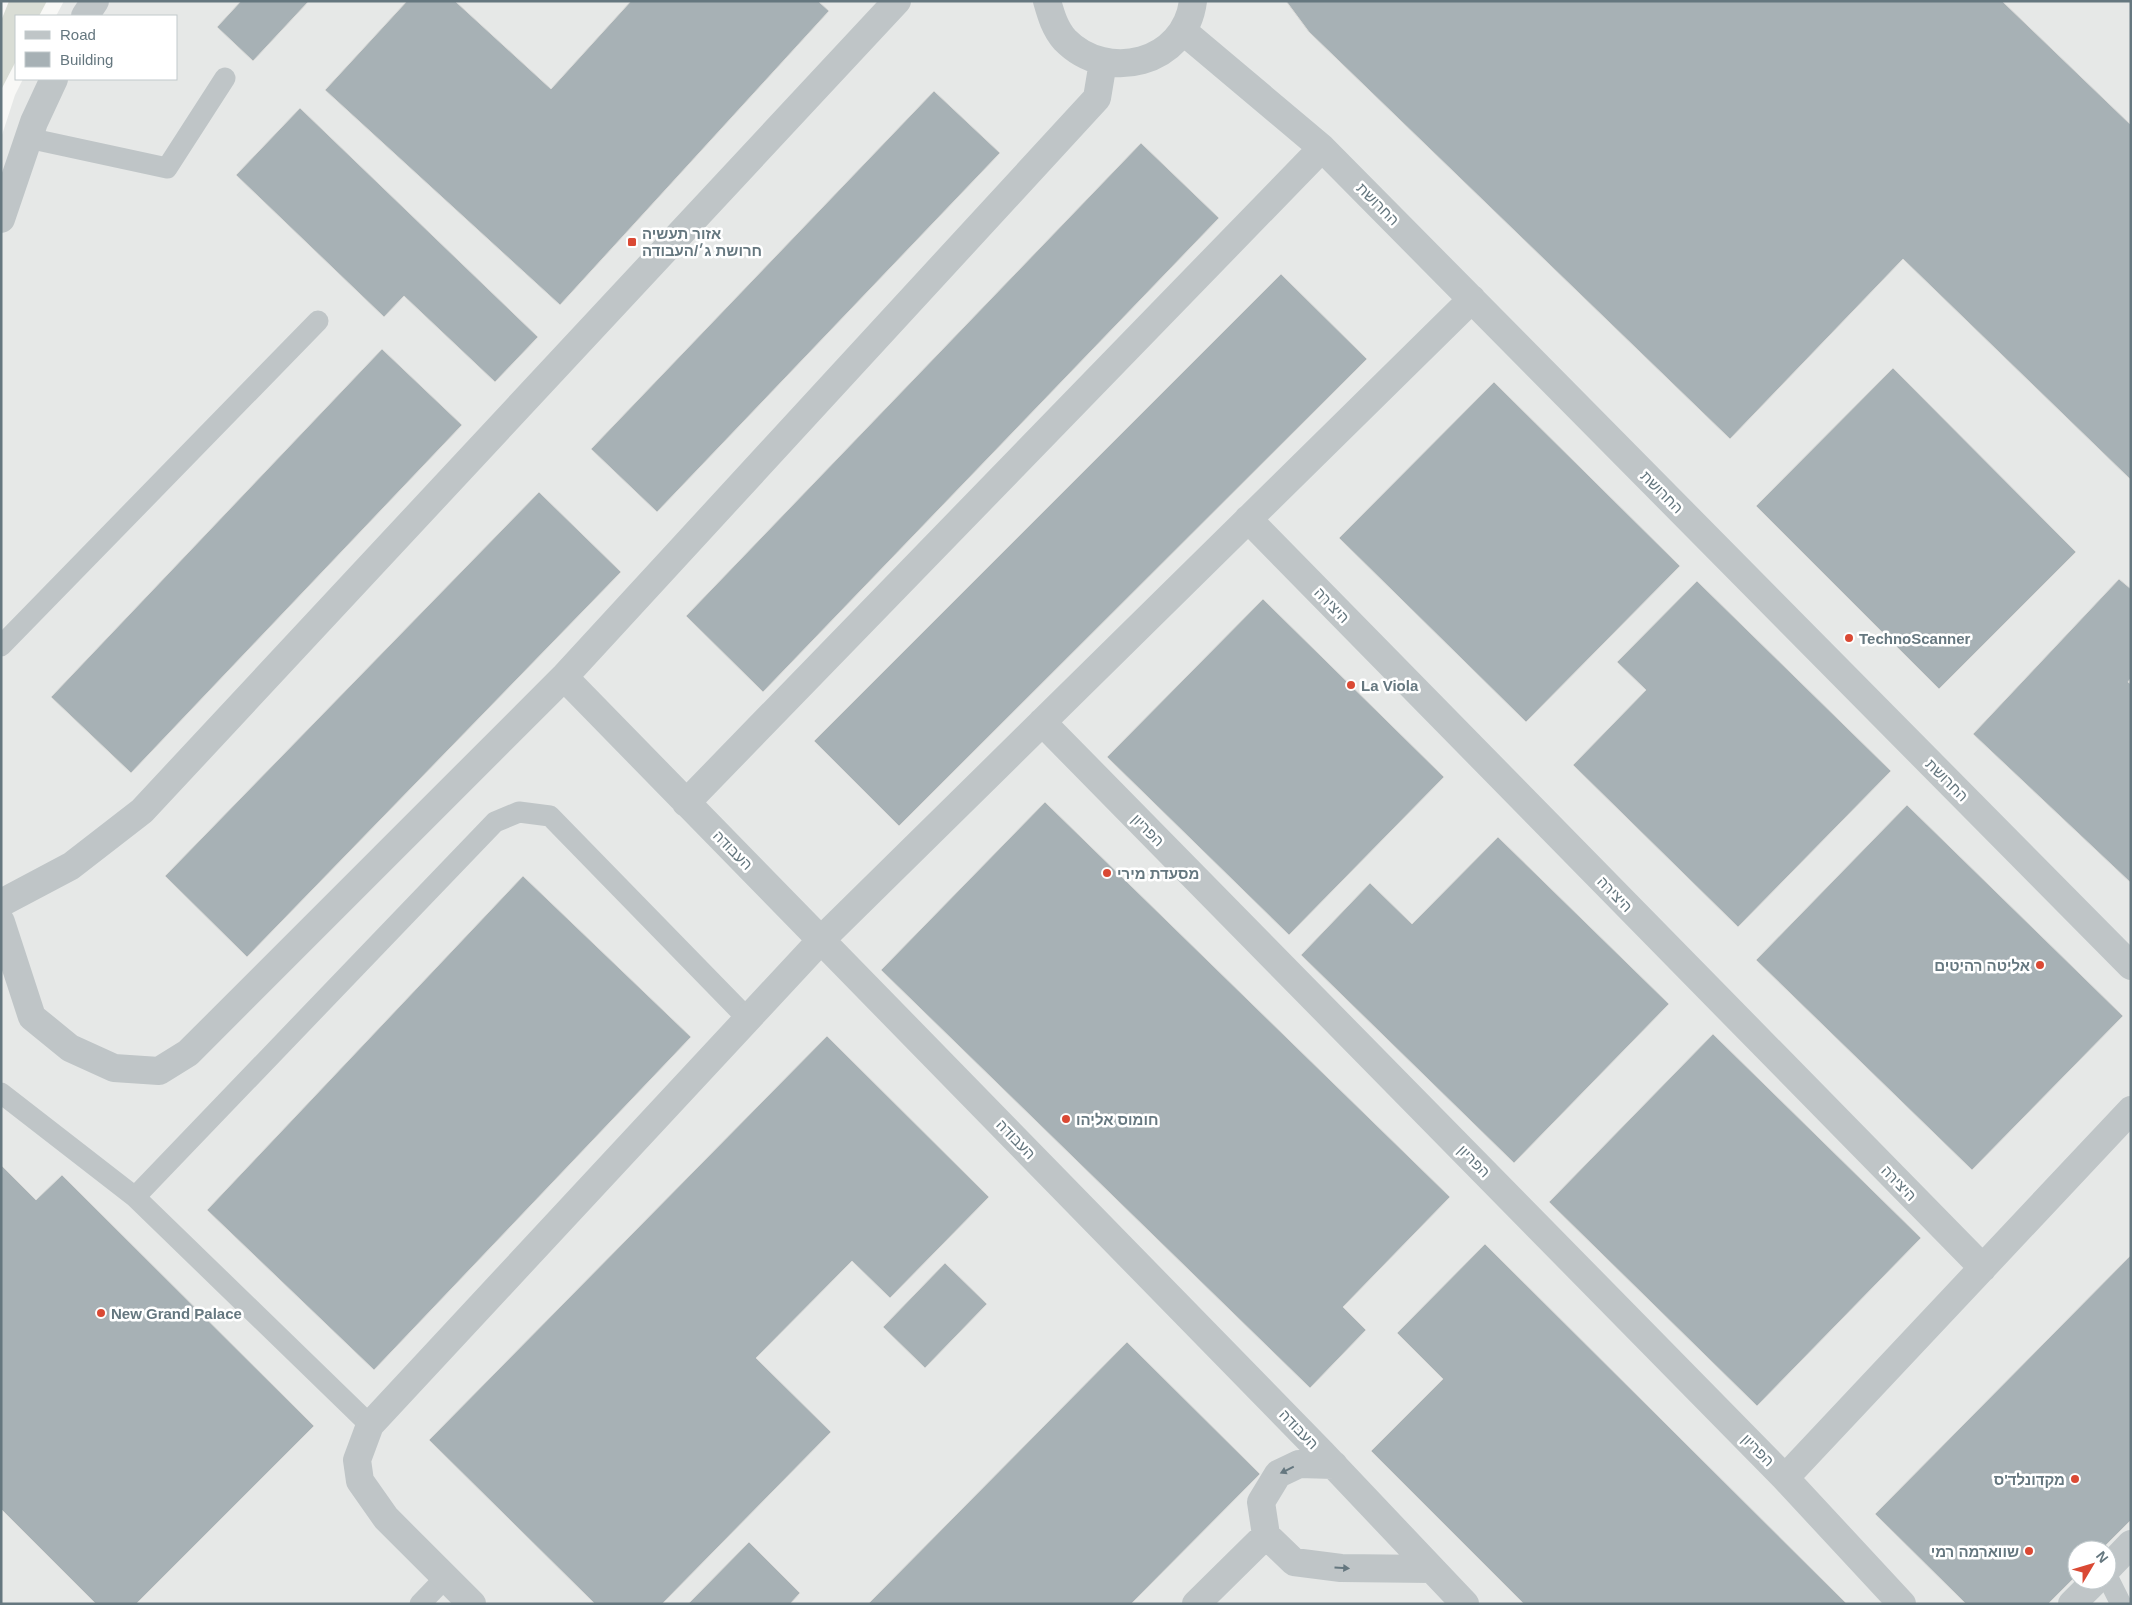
<svg xmlns="http://www.w3.org/2000/svg" width="2132" height="1605" viewBox="0 0 2132 1605" font-family="Arial,'Noto Sans Hebrew',sans-serif">
	<style>
		.built { fill: #e6e8e7; fill-rule: evenodd }
		.green { fill: #d9ddd5 }
		.building { fill: #a7b1b5; stroke: #dadad8 }
		.lines { fill: none; stroke-linecap: round; stroke-linejoin: round }
		.service { stroke: #bfc5c7; stroke-width: 21 }
		.minor { stroke: #bfc5c7; stroke-width: 28 }
		.oneway { fill: #65777f }
		.poi-dot { fill: #da4934; stroke: #fff; stroke-width: 2 }
		.labels { text-anchor: middle; dominant-baseline: central; stroke-width: 5; stroke-linejoin: round; paint-order: stroke }
		.street-label { font-size: 15px; fill: #65777f; stroke: #fff }
		.poi-label { font-size: 15px; font-weight: bold; fill: #65777f; stroke: #fff; text-anchor: start }
	</style>
	<rect width="100%" height="100%" fill="#f8f8f6"/>
	<!-- built -->
	<path class="built" d="M64,1h2067v1603h-2130v-1466l14,-43 8,-16h153v-63h-120zM2077,1550h30v30h-30z"/>
	<!-- green -->
	<path class="green" d="M9,1h38l-8,15h-23v45l-15,29v-69z"/>
	<!-- building -->
	<path class="building" d="M241,1h68l-56,60 -36,-34z
		M407,1h48l96,88 80,-88h187l11,10 -269,294 -235,-215z
		M1286,1h716l129,124v355l-228,-221 -173,180 -421,-407z
		M934,91l66,62 -343,359 -66,-63z
		M300,108l238,229 -43,45 -91,-86 -20,21 -148,-142z
		M1141,143l78,75 -456,474 -77,-76z
		M1281,274l86,85 -468,467 -85,-85z
		M382,349l80,76 -331,348 -80,-76z
		M1893,368l183,184 -137,137 -183,-183z
		M1494,382l186,184 -154,156 -187,-184z
		M539,492l82,80 -374,385 -82,-81z
		M2119,579l12,10v89l-3,4 3,2v199l-158,-149z
		M1697,581l194,190 -153,156 -165,-162 73,-75 -29,-28z
		M1263,599l181,178 -155,158 -182,-178z
		M1045,802l405,395 -107,110 23,23 -56,58 -429,-418z
		M1907,805l216,211 -151,154 -216,-210z
		M1498,837l171,167 -155,159 -213,-208 69,-72 42,41z
		M523,876l168,161 -317,333 -167,-160z
		M1713,1034l208,204 -164,168 -208,-204z
		M827,1036l162,161 -99,101 -38,-37 -96,97 75,74 -169,172h-67l-166,-164z
		M1,1165l35,35 26,-25 252,251 -178,178h-40l-95,-95z
		M1485,1244l362,360h-323l-153,-153 72,-72 -46,-46z
		M2131,1255v265l-30,30h-24v25l-29,29h-82l-91,-90z
		M945,1263l42,41 -62,64 -42,-41z
		M1127,1342l133,132 -129,130h-263z
		M749,1542l51,51 -10,11h-102z"/>
	<g class="lines">
		<!-- service -->
		<path class="service" d="M28,138l139,30 58,-90
			M1,646l317,-325
			M1,1093l134,104
			M370,1425l-235,-228 360,-375 24,-10 31,4 198,203
			M2107,1576l14,28
			M420,1604l26,-27"/>
		<!-- minor -->
		<path class="minor" d="M1047,1c4,14 8,28 18,39 42,43 120,24 128,-39
			M85,16l10,-15
			M1183,31l139,117 809,818
			M1,219l33,-97 20,-43
			M1248,519l735,749
			M564,677l758,776 143,151
			M1042,722l743,756 117,126
			M686,803l636,-655
			M1,903l70,-37 71,-55 755,-810
			M1,922l31,95 38,31 44,20 45,3 29,-18 376,-376 533,-579 6,-36
			M1334,1465l-35,-1 -21,10 -17,28 5,33 28,27 47,6 91,1
			M1785,1478l346,-368
			M2107,1569l24,-25
			M472,1604l-86,-86 -26,-37 -3,-21 13,-35 452,-486 650,-640
			M1196,1604l70,-69
			M2072,1604l24,-24"/>
	</g>
	<!-- one-way arrows -->
	<defs><path id="oneway-solid" d="M-6-.8H1V-3.2L6.5 0L1 3.2V.8H-6Z" transform="scale(1.25)"/></defs>
	<g class="oneway">
		<use href="#oneway-solid" transform="translate(1287 1470) rotate(154)"/>
		<use href="#oneway-solid" transform="translate(1342 1568) rotate(3)"/>
	</g>
	<!-- markers -->
	<g class="poi-dot">
		<rect x="627" y="237" width="10" height="10" rx="2.5"/>
		<circle cx="1849" cy="638" r="5"/>
		<circle cx="1351" cy="685" r="5"/>
		<circle cx="1107" cy="873" r="5"/>
		<circle cx="2040" cy="965" r="5"/>
		<circle cx="1066" cy="1119" r="5"/>
		<circle cx="101" cy="1313" r="5"/>
		<circle cx="2075" cy="1479" r="5"/>
		<circle cx="2029" cy="1551" r="5"/>
	</g>
	<g class="labels">
		<!-- street labels -->
		<g class="street-label">
			<text transform="translate(1378 204) rotate(45)">החרושת</text>
			<text transform="translate(1662 492) rotate(45)">החרושת</text>
			<text transform="translate(1332 605) rotate(46)">היצירה</text>
			<text transform="translate(1947 780) rotate(45)">החרושת</text>
			<text transform="translate(1148 830) rotate(45)">הפריון</text>
			<text transform="translate(733 850) rotate(45)">העבודה</text>
			<text transform="translate(1615 894) rotate(46)">היצירה</text>
			<text transform="translate(1016 1139) rotate(46)">העבודה</text>
			<text transform="translate(1474 1161) rotate(45)">הפריון</text>
			<text transform="translate(1899 1183) rotate(46)">היצירה</text>
			<text transform="translate(1299 1429) rotate(46)">העבודה</text>
			<text transform="translate(1758 1450) rotate(45)">הפריון</text>
		</g>
		<!-- poi labels -->
		<g class="poi-label">
			<text x="642" y="233">אזור תעשיה<tspan x="642" dy="17">חרושת ג׳/העבודה</tspan></text>
			<text x="1859" y="638">TechnoScanner</text>
			<text x="1361" y="685">La Viola</text>
			<text x="1117" y="873">מסעדת מירי</text>
			<text x="2030" y="965" text-anchor="end">אליטה רהיטים</text>
			<text x="1076" y="1119">חומוס אליהו</text>
			<text x="111" y="1313">New Grand Palace</text>
			<text x="2065" y="1479" text-anchor="end">מקדונלד'ס</text>
			<text x="2019" y="1551" text-anchor="end">שווארמה רמי</text>
		</g>
	</g>
	<!-- border -->
	<rect width="2132" height="1605" fill="none" stroke="#65777f" stroke-width="5"/>
	<!-- legend -->
	<rect x="15" y="15" width="162" height="65" fill="#ffffff" stroke="#c1c9cc"/>
	<rect x="25" y="31" width="25" height="8" fill="#bfc5c7" stroke="#c1c9cc"/>
	<text x="60" y="40" font-size="15" fill="#65777f">Road</text>
	<rect x="25" y="52" width="25" height="15" fill="#a7b1b5" stroke="#c1c9cc"/>
	<text x="60" y="65" font-size="15" fill="#65777f">Building</text>
	<!-- north arrow -->
	<g transform="translate(2092 1565) rotate(52)"><circle r="24" fill="#ffffff" stroke="#c1c9cc"/>
	<path d="M0-4L9 19L0 12L-9 19Z" fill="#da4934"/>
	<text y="-8" font-size="14" font-weight="bold" text-anchor="middle" fill="#65777f">N</text>
	</g>
</svg>
